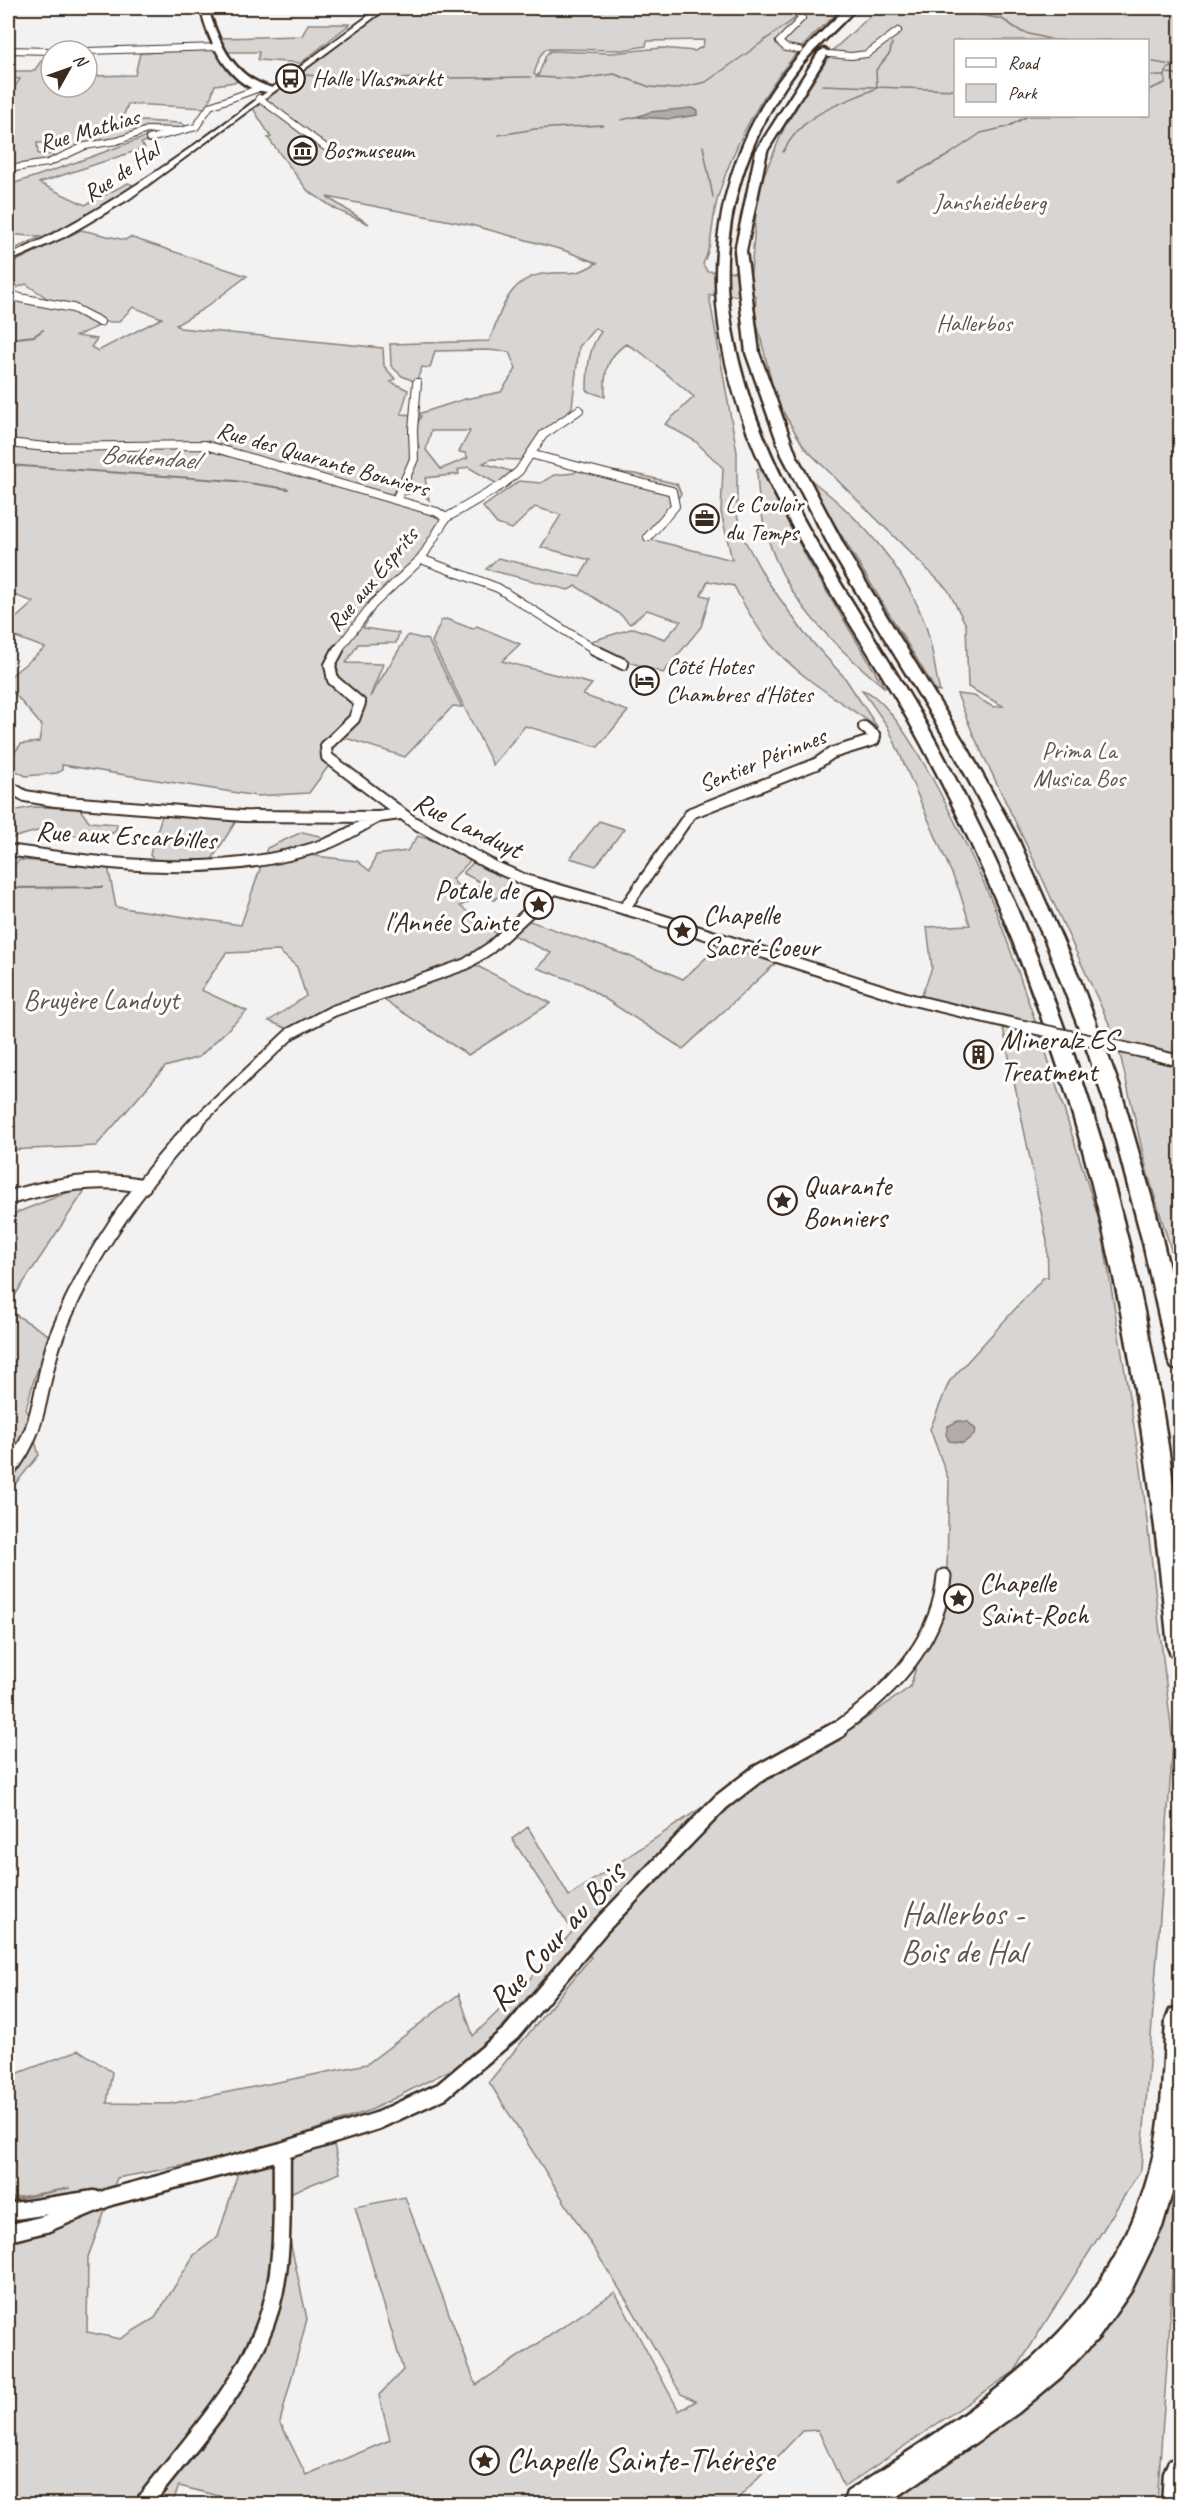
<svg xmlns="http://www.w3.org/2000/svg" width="1188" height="2512" viewBox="0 0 1188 2512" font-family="Caveat,sans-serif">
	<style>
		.green { fill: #d8d5d2; stroke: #8a8078; stroke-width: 1.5; fill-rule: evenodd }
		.water { fill: #b2aba7; stroke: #827770; stroke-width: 1.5 }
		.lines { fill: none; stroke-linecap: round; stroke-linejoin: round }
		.stream-far1 { stroke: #827770; stroke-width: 1.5 }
		.stream { stroke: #827770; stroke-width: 2 }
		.street-far4-casing { stroke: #3b2a1e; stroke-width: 8 }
		.street-far3-casing { stroke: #3b2a1e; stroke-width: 10 }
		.street-far2-casing { stroke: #3b2a1e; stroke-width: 14 }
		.street-far1-casing { stroke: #3b2a1e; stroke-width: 17 }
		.street-casing { stroke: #3b2a1e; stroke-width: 21 }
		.secondary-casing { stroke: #3b2a1e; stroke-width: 5 }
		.primary-casing { stroke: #3b2a1e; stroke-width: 4 }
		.highway-casing { stroke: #3b2a1e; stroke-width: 5 }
		.street-far4 { stroke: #fff; stroke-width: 6 }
		.street-far3 { stroke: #fff; stroke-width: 8 }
		.street-far2 { stroke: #fff; stroke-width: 10 }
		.street-far1 { stroke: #fff; stroke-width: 13 }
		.street { stroke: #fff; stroke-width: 16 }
		.secondary { fill: #fff; fill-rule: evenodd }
		.primary { fill: #fff; fill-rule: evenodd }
		.highway { fill: #fff; fill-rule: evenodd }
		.street-bridge-casing { stroke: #3b2a1e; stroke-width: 14; stroke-linecap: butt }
		.street-bridge { stroke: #fff; stroke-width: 10 }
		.labels { text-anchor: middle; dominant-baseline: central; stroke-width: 6; stroke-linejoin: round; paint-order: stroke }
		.far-poi-label { font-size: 24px; fill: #3b2a1e; stroke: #fff; text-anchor: start }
		.far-street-label { font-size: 24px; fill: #3b2a1e; stroke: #fff }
		.far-park-label { font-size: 24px; fill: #62554b; stroke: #fff }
		.far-water-label { font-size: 26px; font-style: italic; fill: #65574e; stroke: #fff }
		.street-label { font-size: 28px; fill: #3b2a1e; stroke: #fff }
		.poi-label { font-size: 28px; fill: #3b2a1e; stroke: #fff; text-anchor: start }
		.park-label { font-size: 28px; fill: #62554b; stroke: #fff }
		.near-park-label { font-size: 33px; fill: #62554b; stroke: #fff }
		.near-street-label { font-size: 33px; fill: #3b2a1e; stroke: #fff }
		.near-poi-label { font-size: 33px; fill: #3b2a1e; stroke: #fff; text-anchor: start }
	</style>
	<rect width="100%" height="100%" fill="#f3f2f2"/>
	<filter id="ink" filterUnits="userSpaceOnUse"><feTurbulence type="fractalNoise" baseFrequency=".0167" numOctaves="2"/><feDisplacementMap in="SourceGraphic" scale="12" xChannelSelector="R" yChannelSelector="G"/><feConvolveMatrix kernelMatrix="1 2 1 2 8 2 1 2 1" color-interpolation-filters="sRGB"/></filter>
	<g filter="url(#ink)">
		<!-- green -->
		<path class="green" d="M388,8h339l5,3 30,-3h82c-59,46 -104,116 -126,189 -7,23 -4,45 -15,67l4,7 44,1 7,-83 27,-63 48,-76 46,-42h301v1271l-33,-108 -30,-130 -80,-174 -64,-133 -16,-40 17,2 19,11 10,-1 -35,-19 -2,-62 -18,-35 -144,-143 -28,-47 -21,-85 1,-19 -47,-1 28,157v63l8,26 21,38 38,54 41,45 33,50c-36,-26 -78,-50 -107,-83 -15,-18 -26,-38 -37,-59l-26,-5 -7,14 9,2 -9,30 -38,46 -56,-18 -19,-13 46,-14 31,11 16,-18 -34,-11 -17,14 -9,-9 -45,-29 -8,4 -82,-21 12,-11 82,19 10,-17 -49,-13 20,-32 -26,-8 -23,22 -15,-5 -14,-17 36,-26 22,2 13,-8 20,-2 6,-5 56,6 41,10 4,10 -32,45 83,21 -11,-48 2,-44 -28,-27 -30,-17 29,-27 -52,-44 -16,-9c-20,13 -22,30 -21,53l-18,-6c0,-20 1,-43 14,-59l-6,-4 -16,19 -7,60 -9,12 -21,11 -20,30 -30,-1 -9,4 31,9 -15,13 -31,-18 -10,3 1,4 -34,4 4,22 -9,-9 -20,5 19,-49 -5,-15 7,-16 -3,-2 47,-15 36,-7 15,-23 -7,-17 -22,-2 -52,1 -5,17 -8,-1 -6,15 -14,-6 -11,-10 -1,-22 99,-3c14,-34 20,-67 64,-68 23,-1 23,2 44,-10l-34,-13 -92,-25 -144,-28 42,27 -32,-14 -29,-19 -40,-53 3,-1 -19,-30 38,-24 37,-32zM704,40l-1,6 -8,5 -34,-3 -49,5 -62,-2 -4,4 -8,21 -4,-2 6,-18 6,-7 76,1 24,-4 1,-5zM956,40h192v76h-192zM431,431h39l-11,21 6,1 3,5 -27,11 -15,-19z
			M308,24h42l-49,39 -43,-3 1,-8h-35l-7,-14 85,-2z
			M215,49l13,20 14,12 -27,4 -8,23 -79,-4 -6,16 59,3 6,4 -46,16 4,5 -106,35 46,22 43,-22 8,3 -76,43 3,2 -55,25v-4l32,-15 -32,-3v-49c47,-14 92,-32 138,-48l-3,-7 -27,10 -46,10 -3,-7h-30l1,11h15l2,5 -47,9v-71l12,-18 -12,-1v-7h26l13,-18h4v34l33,3 6,-14 45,-1 5,-22z
			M81,230l44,10 5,-3 117,39 -42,32 -29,17 4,3 203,20 1,18 11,13 -4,3 17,8 -7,24 13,1c-7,20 2,24 -2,42 -2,12 -14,27 -20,38l-179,-51 -2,6 228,65 3,5 -21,34 -34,34 -24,40 36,5 -3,10 -38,1 -12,19 37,1 -13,33 38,-62 20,5 34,67 -9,-1 -48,51 -66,-21 20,-18 6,-12 -46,46 11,12 -21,29 -52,3 -195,-31v5l-5,3 -31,3 -18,-9v-6l13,-17 18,-2 3,-16 -34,-40v-8l37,-30 -37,-14v-9l26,-23 -26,-9v-298c12,7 27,7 41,9 21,3 35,9 52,21l-25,11 21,3 -6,8 7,4 64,-33 -29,-11 -15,15h-15l-25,-15 -25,-5 -27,-18 -18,7v-26z
			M757,469h3l50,95 75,124c-75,-62 -126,-118 -128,-219z
			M811,480c48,37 91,83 113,141 9,23 10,48 16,71l-4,-1 -127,-209z
			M446,619l27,10 4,-3 43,18 -18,17 90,23 -9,11 45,16 -30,36 -73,-21 -32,39 -61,-123 9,-21z
			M862,690c38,8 108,162 125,200 19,43 33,89 49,133l-115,-26 11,-29 -5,-41 43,-2 -11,-35 -71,-163z
			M32,807l47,1 10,14 28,2 -1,7 -15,9 -60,-10 -33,9v-27z
			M163,812l73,9 -25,40 -40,2 -16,-2 -5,-6 2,-9 -4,-9 9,-5z
			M599,821l25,8 -28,37 -26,-8z
			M302,832l18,4 -2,10 -11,9 50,6 13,10 6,-16 31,-4 11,-15 24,7 30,16 -20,20 19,22 -11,5 36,27 15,1 16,-14 102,36 54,23 40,-37 55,19 -95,88 -101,-65 -45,-16 14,-15 -40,-19 -38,30 78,39 -83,52 -87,-57 -41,14 -40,22 -31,-13 37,-25 -9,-29 -18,-16 -53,2 -25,37 46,21 -48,46 -34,10 -69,79 -88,4v-278l11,-12 89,6 8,41 125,18 26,-77z
			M476,860l41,18 -23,22 -20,-9 8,-8 -19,-10z
			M1003,1028l37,6 61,192 40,243 32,275 -32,425 -126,202 -171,116 -26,-57 -16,1 -69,73h-492l-2,-3 -60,-15 -7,18h-164v-303l62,-13 -62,11v-122l71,-27 33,22 -5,31 62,1 198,-40 92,-70 14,42 45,-44 55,-61 -61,-92 16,-12 41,69 141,-94 16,9 32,-31 58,-26 94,-67 37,-120 2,-86 -19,-52 19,-47 95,-105h4l-1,-36zM574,1943l17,14 -102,125 143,227 49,85 15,7 -17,10 -64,-119 -139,93 -71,-188 -50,10 48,163 -24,25 11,45 -84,35 -26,-53 27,-103 -21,-97 6,-30 48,-19 -8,-38 -93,34 -21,68 -24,18 -39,63 -35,21 -33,-7 1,-75 29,-79 129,-24 125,-44 105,-53z
			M89,1184l-81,122v-90z
			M8,1310l44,27 -17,39 -9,33 13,46 -31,38z
			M1178,2137l-9,199 -12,168h-279l110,-72 74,-61z"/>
		<!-- water -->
		<path class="water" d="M691,108l6,2v5l-26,4 -34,-2 13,-5z
			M958,1421l10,1 8,8 -3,6 -10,7 -14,-2 -3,-7 2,-8z"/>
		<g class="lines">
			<!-- stream-far1 -->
			<path class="stream-far1" d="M945,8l57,11 20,13 31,8
				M1171,8l9,5
				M801,14l12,-6
				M785,26l14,-11
				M746,54l38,-28
				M1148,61l23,4
				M1177,65h3
				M1168,73l12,2
				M305,75l56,4 170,-2
				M1148,76h17l2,-7 8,-4
				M536,77l44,2 34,-5 36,13 24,2 32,-7 40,-28
				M822,85l134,5
				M1148,90l17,-7v-7
				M621,120l19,-4
				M499,135l36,-6 68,-4
				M703,146l10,51
				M783,152c20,-40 56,-47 94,-64l-1,-18 14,-17 2,-10
				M897,182l50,-26 34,-23 26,-6 21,-11"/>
			<!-- stream -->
			<path class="stream" d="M8,339l26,-3 9,-6
				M8,465l227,16 53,8
				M14,888l88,-1"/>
			<defs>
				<path id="street-far4" d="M792,8l10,10 -23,24 7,6 13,2
					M8,50l43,1
					M87,51l131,-4
					M830,54l21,2 16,-2 31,-23
					M259,98l66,49
					M149,139l47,-12 14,-21 47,-17
					M8,169l40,-6 37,-17 32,-5 30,-11 33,1"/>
				<path id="street-far3" d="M8,293l12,5 53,10 27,14
					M8,443l38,4 159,-2 232,67 9,6
					M530,454l142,37 3,15 -27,31
					M396,500l18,-41 -1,-29 4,-47
					M421,559l77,29 99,63
					M337,651l36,-47 48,-45 25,-41 56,-33 17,-14 24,-36 36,-25"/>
				<path id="street-far2" d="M338,650l-8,15 3,15 27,23 -6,16 -28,27 1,11 86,65 76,42 36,16 124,36 260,83 101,24
					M594,650l29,14
					M8,786l17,10 30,5 188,15 135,1 22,-3
					M8,850c102,15 218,30 318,-6 19,-7 34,-18 52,-27
					M624,909l67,-96 125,-49 16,-11 42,-13 1,-4 -11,-9
					M1143,1052l37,9
					M196,1123l95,-90 42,-22 133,-47 24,-16 63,-58"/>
				<path id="street-far1" d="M8,1198c46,-13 89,-22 136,-12
					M8,1471c36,-42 30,-88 49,-136 31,-80 83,-152 141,-214
					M836,1730c53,-37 103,-87 108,-154"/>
				<path id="street" d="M8,2212l86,-13
					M8,2233l37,-9 65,-27 172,-46 95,-30 65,-30 69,-58 89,-106 121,-125 35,-27 83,-46
					M147,2499c46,-59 103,-118 124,-192 14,-50 10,-105 11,-156"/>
				<path id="secondary" d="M201,8h7c11,36 25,69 64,80v4c-40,2 -65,-52 -71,-84z"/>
				<path id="primary" d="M379,8h8l-258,191 -65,38 -56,25v-6c135,-61 251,-161 371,-248z"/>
				<path id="highway" d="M846,8h10c-18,20 -39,38 -56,58 -53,68 -82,157 -71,243 21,165 131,292 207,433 107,198 181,410 220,632 17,94 30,189 24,284l-9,-3 -3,-8c-27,-284 -75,-538 -195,-799 -27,-59 -57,-117 -91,-173 -69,-113 -154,-233 -165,-370 -7,-88 21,-180 80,-247 15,-17 33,-34 49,-50z
					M824,49l5,3 -62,99 -21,100 13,102 37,102 53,100 119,194 50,90 62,141 40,108 36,125 24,102v56l-8,-3 -3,-6 -26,-119 -31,-118 -24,-73 -41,-107 -47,-106 -48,-90 -118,-194 -52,-100 -36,-102 -11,-102 21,-100 63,-99z
					M1180,2006v160l-18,61 -31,64 -32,46 -38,40 -43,36 -131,91h-44l4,-12c133,-88 263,-161 304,-327 12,-47 12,-97 15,-145l4,-10z
					M1180,2456v48h-18l2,-32 5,-11z"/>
			</defs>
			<!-- street-far4 casing -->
			<use href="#street-far4" class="street-far4-casing"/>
			<!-- street-far3 casing -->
			<use href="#street-far3" class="street-far3-casing"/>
			<!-- street-far2 casing -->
			<use href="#street-far2" class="street-far2-casing"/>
			<!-- street-far1 casing -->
			<use href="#street-far1" class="street-far1-casing"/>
			<!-- street casing -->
			<use href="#street" class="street-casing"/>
			<!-- secondary casing -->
			<use href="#secondary" class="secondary-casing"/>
			<!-- primary casing -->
			<use href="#primary" class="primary-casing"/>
			<!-- highway casing -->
			<use href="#highway" class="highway-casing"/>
			<!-- street-far4 -->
			<use href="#street-far4" class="street-far4"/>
			<!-- street-far3 -->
			<use href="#street-far3" class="street-far3"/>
			<!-- street-far2 -->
			<use href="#street-far2" class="street-far2"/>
			<!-- street-far1 -->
			<use href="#street-far1" class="street-far1"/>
			<!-- street -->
			<use href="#street" class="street"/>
			<!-- secondary -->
			<use href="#secondary" class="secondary"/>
			<!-- primary -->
			<use href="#primary" class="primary"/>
			<!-- highway -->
			<use href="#highway" class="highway"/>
			<defs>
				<path id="street-bridge" d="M1010,1023l133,29"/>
			</defs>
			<!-- street-bridge casing -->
			<use href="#street-bridge" class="street-bridge-casing"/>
			<!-- street-bridge -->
			<use href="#street-bridge" class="street-bridge"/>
		</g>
	</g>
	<!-- icons -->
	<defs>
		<symbol id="bus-ring" viewBox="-11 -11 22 22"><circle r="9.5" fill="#fff" stroke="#3b2a1e" stroke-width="1.5"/><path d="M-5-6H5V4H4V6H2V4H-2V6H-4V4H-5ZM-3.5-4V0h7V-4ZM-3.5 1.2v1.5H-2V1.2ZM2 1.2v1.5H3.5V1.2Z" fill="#3b2a1e"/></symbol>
		<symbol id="museum-ring" viewBox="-11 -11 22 22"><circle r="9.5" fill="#fff" stroke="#3b2a1e" stroke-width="1.5"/><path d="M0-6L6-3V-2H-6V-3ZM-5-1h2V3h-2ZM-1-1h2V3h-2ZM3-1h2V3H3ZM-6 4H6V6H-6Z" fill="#3b2a1e"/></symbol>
		<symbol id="office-ring" viewBox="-11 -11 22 22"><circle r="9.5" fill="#fff" stroke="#3b2a1e" stroke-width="1.5"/><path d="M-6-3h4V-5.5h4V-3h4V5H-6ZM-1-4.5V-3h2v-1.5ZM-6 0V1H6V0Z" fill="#3b2a1e"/></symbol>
		<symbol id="hotel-ring" viewBox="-11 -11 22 22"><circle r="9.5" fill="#fff" stroke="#3b2a1e" stroke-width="1.5"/><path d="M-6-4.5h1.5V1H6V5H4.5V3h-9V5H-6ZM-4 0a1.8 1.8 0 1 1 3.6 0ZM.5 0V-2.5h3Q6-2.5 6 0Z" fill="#3b2a1e"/></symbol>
		<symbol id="sight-ring" viewBox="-11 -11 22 22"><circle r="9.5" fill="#fff" stroke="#3b2a1e" stroke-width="1.5"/><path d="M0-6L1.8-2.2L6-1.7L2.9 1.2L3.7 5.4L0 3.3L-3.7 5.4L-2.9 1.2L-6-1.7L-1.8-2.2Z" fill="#3b2a1e"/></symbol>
		<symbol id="building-ring" viewBox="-11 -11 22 22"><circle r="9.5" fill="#fff" stroke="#3b2a1e" stroke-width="1.5"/><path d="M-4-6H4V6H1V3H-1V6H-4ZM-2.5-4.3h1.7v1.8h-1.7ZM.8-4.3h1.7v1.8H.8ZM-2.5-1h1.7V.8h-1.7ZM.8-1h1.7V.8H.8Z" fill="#3b2a1e"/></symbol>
	</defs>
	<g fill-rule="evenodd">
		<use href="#bus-ring" x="274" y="62" width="33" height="33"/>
		<use href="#museum-ring" x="286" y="134" width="33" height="33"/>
		<use href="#office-ring" x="688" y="502" width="33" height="33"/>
		<use href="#hotel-ring" x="628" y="664" width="33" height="33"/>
		<use href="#sight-ring" x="522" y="888" width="33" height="33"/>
		<use href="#sight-ring" x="666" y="914" width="33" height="33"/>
		<use href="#building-ring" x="962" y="1038" width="33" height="33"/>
		<use href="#sight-ring" x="766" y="1184" width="33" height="33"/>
		<use href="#sight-ring" x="942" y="1582" width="33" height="33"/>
		<use href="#sight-ring" x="468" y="2444" width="33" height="33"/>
	</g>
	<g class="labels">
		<!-- far-poi labels -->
		<g class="far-poi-label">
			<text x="312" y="78">Halle Vlasmarkt</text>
			<text x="323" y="150">Bosmuseum</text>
			<text x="725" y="504">Le Couloir<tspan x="725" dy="28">du Temps</tspan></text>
			<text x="666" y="666">Côté Hotes<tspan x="666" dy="28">Chambres d'Hôtes</tspan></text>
		</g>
		<!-- far-street labels -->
		<g class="far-street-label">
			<text transform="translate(89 130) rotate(-16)">Rue Mathias</text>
			<text transform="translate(121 172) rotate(-34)">Rue de Hal</text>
			<text transform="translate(323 459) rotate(16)">Rue des Quarante Bonniers</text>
			<text transform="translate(372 579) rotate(-50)">Rue aux Esprits</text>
			<text transform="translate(762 760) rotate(-22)">Sentier Périnnes</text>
		</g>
		<!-- far-park labels -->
		<g class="far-park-label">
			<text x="990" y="202">Jansheideberg</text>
			<text x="974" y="323">Hallerbos</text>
			<text x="1079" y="750">Prima La<tspan x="1079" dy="28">Musica Bos</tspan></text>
		</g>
		<!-- far-water labels -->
		<g class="far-water-label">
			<text transform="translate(149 457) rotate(4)">Boukendael</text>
		</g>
		<!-- street labels -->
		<g class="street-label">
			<text transform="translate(468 825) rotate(26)">Rue Landuyt</text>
			<text transform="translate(126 835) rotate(3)">Rue aux Escarbilles</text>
		</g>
		<!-- poi labels -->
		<g class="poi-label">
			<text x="518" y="889" text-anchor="end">Potale de<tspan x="518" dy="32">l'Année Sainte</tspan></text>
			<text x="703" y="914">Chapelle<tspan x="703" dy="32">Sacré-Coeur</tspan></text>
			<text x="1000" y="1039">Mineralz ES<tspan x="1000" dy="32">Treatment</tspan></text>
			<text x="803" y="1185">Quarante<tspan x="803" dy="32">Bonniers</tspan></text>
			<text x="979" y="1582">Chapelle<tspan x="979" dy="32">Saint-Roch</tspan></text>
		</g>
		<!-- park labels -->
		<g class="park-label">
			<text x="101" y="999">Bruyère Landuyt</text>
		</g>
		<!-- near-park labels -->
		<g class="near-park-label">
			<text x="963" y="1914">Hallerbos -<tspan x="963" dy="38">Bois de Hal</tspan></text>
		</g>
		<!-- near-street labels -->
		<g class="near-street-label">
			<text transform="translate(556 1936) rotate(-48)">Rue Cour au Bois</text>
		</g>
		<!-- near-poi labels -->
		<g class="near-poi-label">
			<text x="506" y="2460">Chapelle Sainte-Thérèse</text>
		</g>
	</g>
	<!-- margin -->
	<rect width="1188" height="2512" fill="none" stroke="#fff" stroke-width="30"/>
	<rect x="15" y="15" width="1158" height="2482" fill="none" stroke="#3b2a1e" stroke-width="2" filter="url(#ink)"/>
	<!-- legend -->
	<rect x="954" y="39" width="195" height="78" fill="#ffffff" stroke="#b1aaa5" stroke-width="1.5"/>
	<rect x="966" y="58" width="30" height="9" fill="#ffffff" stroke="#b1aaa5" stroke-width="1.5"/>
	<text x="1008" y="69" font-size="18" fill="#3b2a1e">Road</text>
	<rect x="966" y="84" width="30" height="18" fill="#d8d5d2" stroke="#b1aaa5" stroke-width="1.5"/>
	<text x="1008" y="99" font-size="18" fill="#3b2a1e">Park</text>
	<!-- north arrow -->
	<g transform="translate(69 69) rotate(50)"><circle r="28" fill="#ffffff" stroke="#b1aaa5" stroke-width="1.5"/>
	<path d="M0-4.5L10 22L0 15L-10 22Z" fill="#3b2a1e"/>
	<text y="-9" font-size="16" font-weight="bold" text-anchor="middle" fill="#3b2a1e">N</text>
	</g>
</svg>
